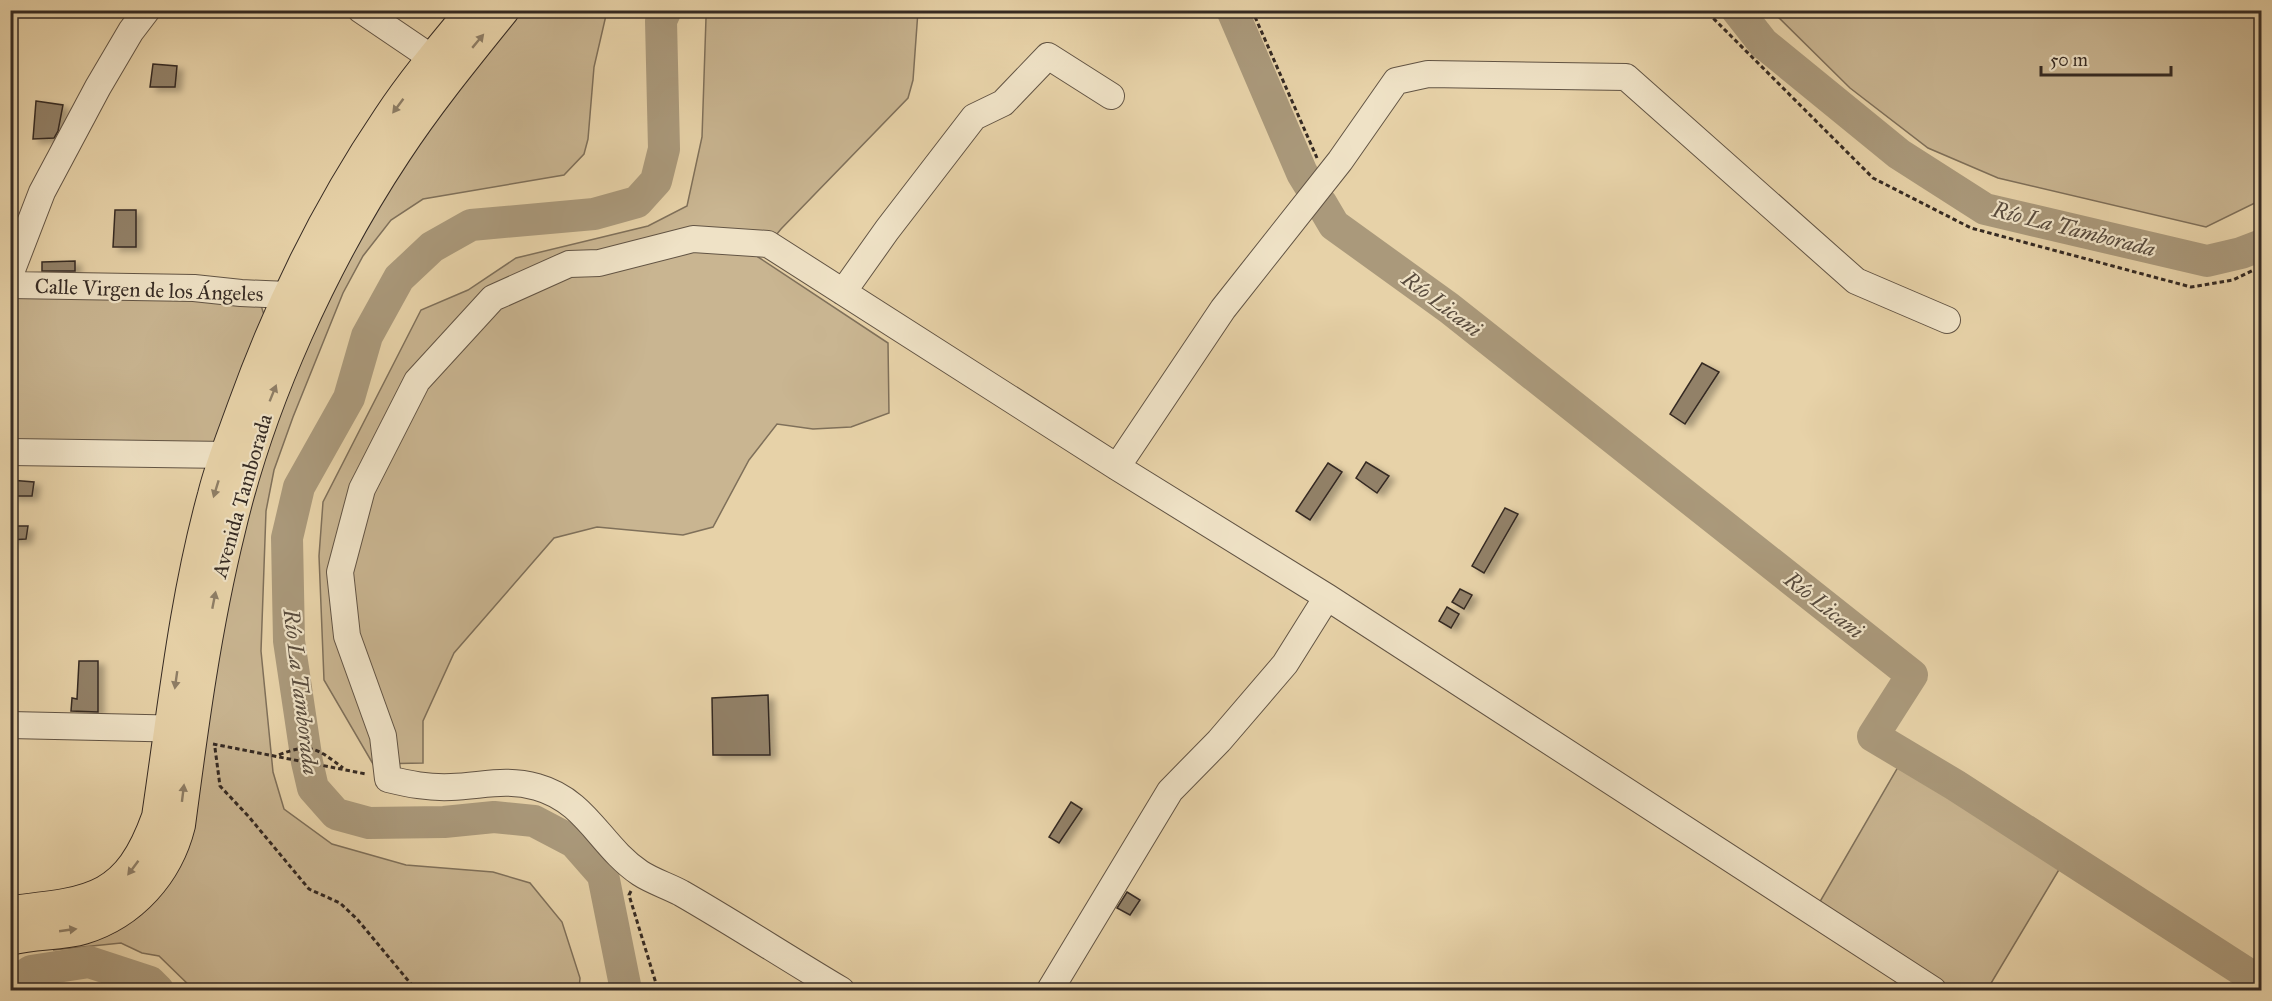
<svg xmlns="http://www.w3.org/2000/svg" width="2272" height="1001" viewBox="0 0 2272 1001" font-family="'IM FELL Great Primer',serif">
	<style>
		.green { fill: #c9b591; stroke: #7f705a; stroke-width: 1.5 }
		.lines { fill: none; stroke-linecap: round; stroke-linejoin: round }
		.river { stroke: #aa997b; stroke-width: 32 }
		.building { fill: #928168; stroke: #352a23; stroke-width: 1.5; filter: url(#shadow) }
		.minor-casing { stroke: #625444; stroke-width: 28 }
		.major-casing { stroke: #352a23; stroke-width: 34 }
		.path { stroke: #352a23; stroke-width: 3; stroke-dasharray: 4.5 3; stroke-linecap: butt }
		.minor { stroke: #efe2c6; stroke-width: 26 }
		.major { stroke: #e7d2a8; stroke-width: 32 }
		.oneway { fill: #8e7e66 }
		.labels { text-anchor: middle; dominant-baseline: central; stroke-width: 4.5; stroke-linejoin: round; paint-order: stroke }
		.street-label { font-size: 21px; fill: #352a23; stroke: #efe2c6 }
		.water-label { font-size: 22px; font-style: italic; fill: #584b3d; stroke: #efe2c6 }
	</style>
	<defs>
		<filter id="shadow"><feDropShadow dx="6" dy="4" stdDeviation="3" flood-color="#0004"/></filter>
	</defs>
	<rect width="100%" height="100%" fill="#e7d2a8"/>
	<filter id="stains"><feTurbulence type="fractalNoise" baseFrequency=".00333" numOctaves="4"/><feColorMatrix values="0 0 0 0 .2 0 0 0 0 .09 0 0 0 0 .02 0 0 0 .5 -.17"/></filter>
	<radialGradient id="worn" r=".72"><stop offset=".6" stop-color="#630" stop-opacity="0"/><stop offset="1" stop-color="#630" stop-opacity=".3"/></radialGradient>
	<!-- green -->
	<path class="green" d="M517,11h90l-13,56 -6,72 -4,15 -20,21 -141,24 -32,21 -28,36 -20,37 -50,124 -19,53 -8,41 -5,140 12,121 11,37 48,35 74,21 87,7 37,11 32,39 18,56 -1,12h-385l-35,-34 -17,-3 -21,-10 -68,7 41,-15 28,-15 117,-387 59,-178 80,-157z
		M708,11h210l-5,69 -5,18 -127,131 -23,28 130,86 1,70 -38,14 -38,2 -36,-5 -28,36 -36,67 -30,8 -86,-8 -43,11 -100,115 -31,68v42l-50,1 -49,-84 -5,-124 4,-54 98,-192 47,-20 48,-32 132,-32 39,-20 15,-69 4,-119z
		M1772,11h489v189l-55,27 -208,-49 -70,-30 -78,-60z
		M11,291l249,11 4,13 -52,135 -201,-5z
		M1905,755l161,103 -79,132h-40l-129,-85z"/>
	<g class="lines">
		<!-- river -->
		<path class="river" d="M1232,10l70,163 8,13
			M1737,10l26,33 136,111 86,55 222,52 34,-8 21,-8
			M1321,203l13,22 115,83 463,367 -39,61 82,49 307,198
			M10,985l21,-14 58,-9 61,20 8,8
			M626,990l-23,-115 -29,-33 -40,-21 -40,-4 -50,5 -75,1 -33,-9 -23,-26 -6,-26 -18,-121 -2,-103 12,-51 50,-89 18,-62 32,-58 33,-31 39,-22 123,-11 43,-12 19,-21 8,-32 -3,-128 5,-11"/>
	</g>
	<!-- building -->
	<path class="building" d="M153,64l24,2 -2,21h-25z
		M36,101l27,4 -5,26 -4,7 -21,1z
		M115,210h21v37h-23z
		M75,261v10h-33v-9z
		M1702,363l17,9 -34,52 -15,-10z
		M1366,462l23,14 -12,17 -21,-15z
		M1328,463l14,9 -32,48 -14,-9z
		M10,480l24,2 -2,14h-22z
		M1505,508l13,6 -34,59 -12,-7z
		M10,526h18l-2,13 -16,1z
		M1460,589l12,6 -8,14 -12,-7z
		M1447,607l12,7 -8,14 -12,-7z
		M79,661h19v51l-27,-1 1,-13 5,1z
		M768,695l2,60h-57l-1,-57z
		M1071,802l11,7 -23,34 -10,-6z
		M1127,892l13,8 -10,15 -13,-7z"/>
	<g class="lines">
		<defs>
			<path id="minor" d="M361,10l87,59
				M10,275l32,-83 56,-105 33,-56 16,-21
				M10,285l184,3 47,5 47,2
				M843,292l44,-62 87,-113 29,-14 45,-47 63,40
				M10,452l217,3
				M1117,467l106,-158 117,-148 56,-80 32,-7 198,3 230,204 91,39
				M10,725l180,4
				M841,990c-54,-32 -106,-66 -160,-97 -13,-7 -29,-12 -41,-20 -40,-27 -53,-72 -103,-86 -32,-9 -55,-1 -86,0 -23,1 -42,-3 -63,-8l-5,-43 -36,-100 -7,-64 22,-83 55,-108 76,-83 76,-34 30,-1 94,-24 75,5 349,223 210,130 606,393
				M1050,990l120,-199 49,-50 66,-77 42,-67"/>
			<path id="major" d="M10,912c82,-9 118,-11 148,-95 16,-108 27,-217 56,-322 7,-29 19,-58 29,-86 37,-103 85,-201 146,-291 25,-38 55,-73 84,-108
				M10,939c24,-7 50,-4 73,-11 49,-15 84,-55 96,-103 13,-99 26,-198 50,-295 30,-129 94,-269 167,-379 33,-50 70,-95 107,-141"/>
		</defs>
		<!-- minor casing -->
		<use href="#minor" class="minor-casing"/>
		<!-- major casing -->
		<use href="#major" class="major-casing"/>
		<!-- path -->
		<path class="path" d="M1252,10l65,148
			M1701,10l11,7 161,161 98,50 220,59 42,-7 29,-14
			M213,744l153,30
			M215,748l5,38 29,31 60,72 31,14 17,16 59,71
			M279,755c31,-13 39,-6 64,13
			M631,891l-2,4 29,95"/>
		<!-- minor -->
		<use href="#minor" class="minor"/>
		<!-- major -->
		<use href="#major" class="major"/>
	</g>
	<!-- one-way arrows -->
	<defs><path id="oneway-solid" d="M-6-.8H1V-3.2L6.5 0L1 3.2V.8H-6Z" transform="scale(1.5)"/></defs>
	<g class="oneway">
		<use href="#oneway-solid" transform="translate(478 41) rotate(-50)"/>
		<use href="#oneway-solid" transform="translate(398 106) rotate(127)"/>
		<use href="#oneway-solid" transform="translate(273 393) rotate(-68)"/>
		<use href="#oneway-solid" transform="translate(216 489) rotate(107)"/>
		<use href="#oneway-solid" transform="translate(214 600) rotate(-79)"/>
		<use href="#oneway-solid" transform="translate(176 680) rotate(98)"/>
		<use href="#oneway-solid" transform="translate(183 793) rotate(-83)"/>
		<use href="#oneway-solid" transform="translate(133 868) rotate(127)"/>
		<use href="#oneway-solid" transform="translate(68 930) rotate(-8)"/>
	</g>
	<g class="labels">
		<!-- street labels -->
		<g class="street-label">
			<text transform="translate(149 290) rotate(2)">Calle Virgen de los Ángeles</text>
			<text transform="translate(242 496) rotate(-74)">Avenida Tamborada</text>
		</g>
		<!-- water labels -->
		<g class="water-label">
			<text transform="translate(2074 229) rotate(14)">Río La Tamborada</text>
			<text transform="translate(1442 304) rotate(37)">Río Licani</text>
			<text transform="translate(1824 605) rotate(38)">Río Licani</text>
			<text transform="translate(301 692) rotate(83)">Río La Tamborada</text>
		</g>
	</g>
	<!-- margin -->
	<rect width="2272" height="1001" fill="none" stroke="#e7d2a8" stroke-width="36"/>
	<rect x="12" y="12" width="2248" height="977" fill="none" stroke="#352a23" stroke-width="3"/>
	<rect x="18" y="18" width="2236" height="965" fill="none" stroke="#352a23" stroke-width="1.5"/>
	<!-- scale -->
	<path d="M2041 66v9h130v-9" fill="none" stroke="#352a23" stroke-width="3"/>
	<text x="2050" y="66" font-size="18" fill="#352a23" stroke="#efe2c6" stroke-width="4.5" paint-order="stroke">50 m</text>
	<rect width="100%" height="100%" filter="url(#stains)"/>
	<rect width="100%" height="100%" fill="url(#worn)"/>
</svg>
